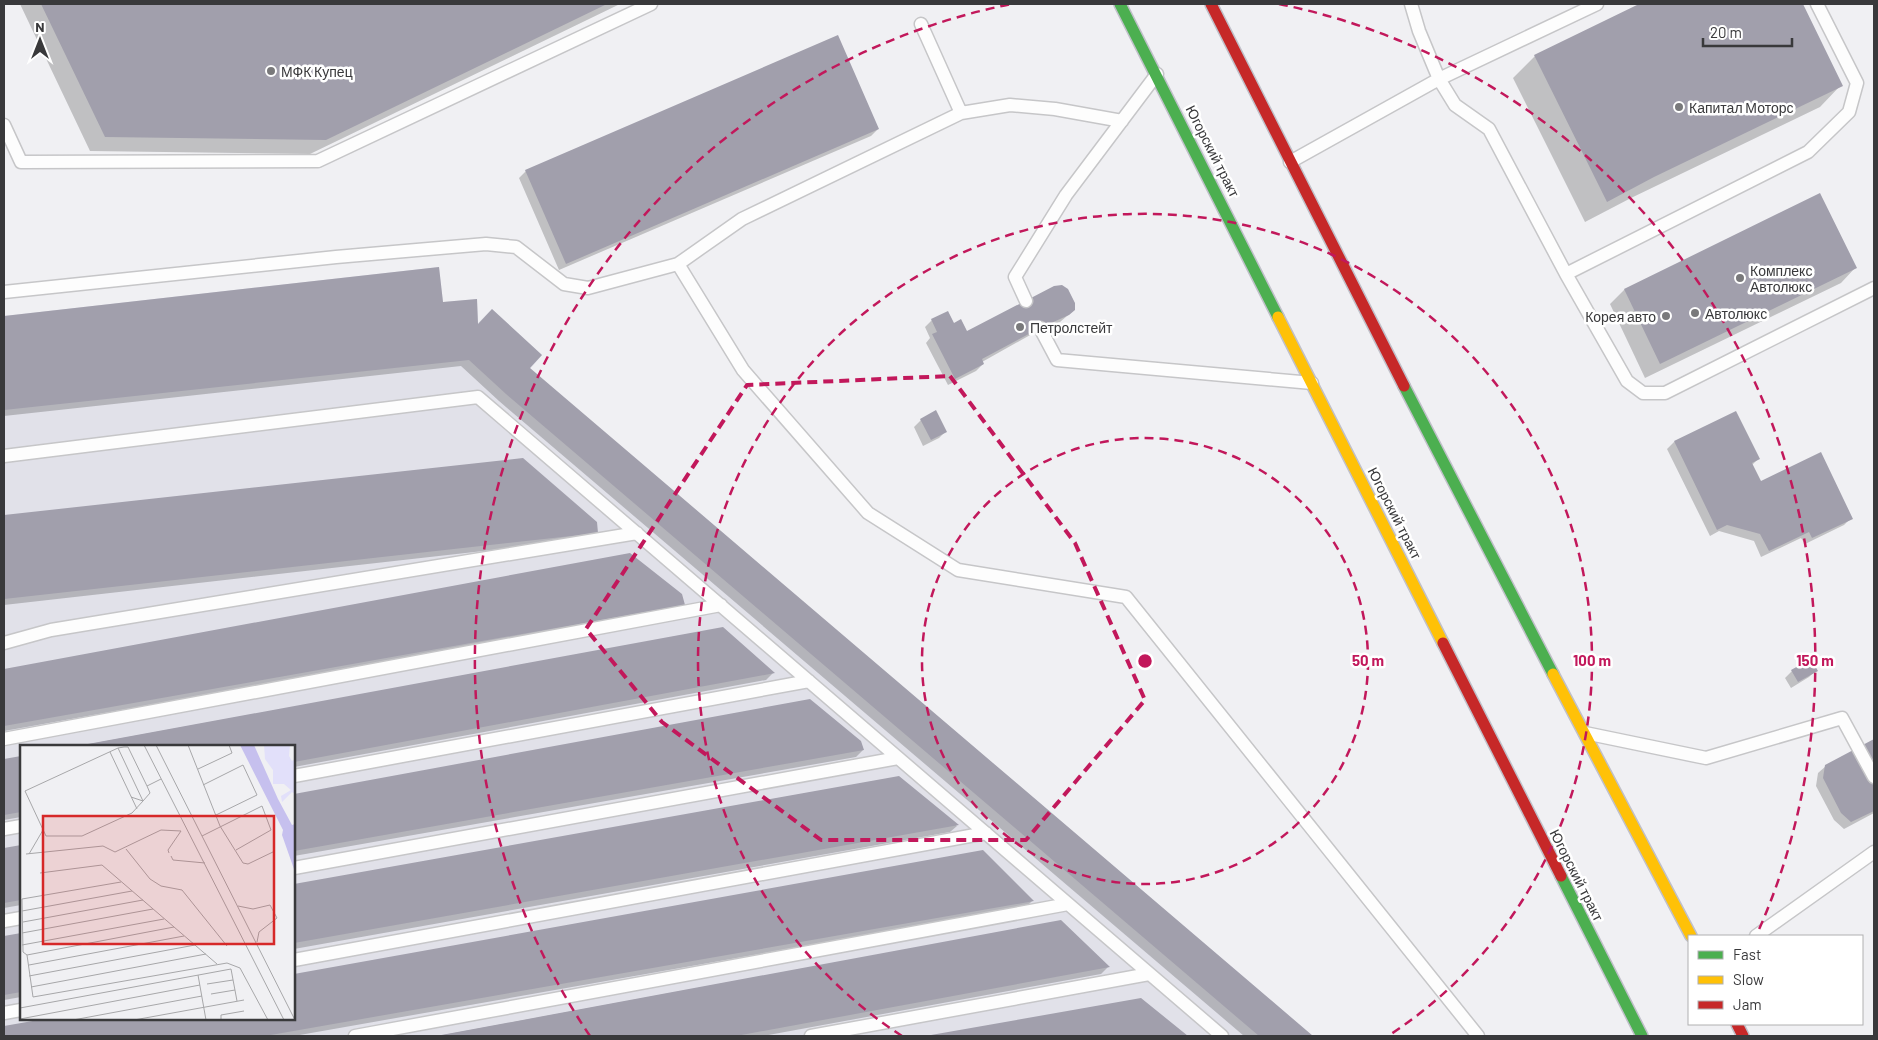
<svg xmlns="http://www.w3.org/2000/svg" width="1878" height="1040" viewBox="0 0 1878 1040" font-family="Barlow,sans-serif">
	<style>
		.built { fill: #e1e1e9; fill-rule: evenodd }
		.shadow { fill: #0003 }
		.building { fill: #a19fac }
		.lines { fill: none; stroke-linecap: round; stroke-linejoin: round }
		.lane-casing { stroke: #c6c6c8; stroke-width: 15 }
		.fast-casing { stroke: #c0c0c9; stroke-width: 14 }
		.slow-casing { stroke: #c0c0c9; stroke-width: 14 }
		.jam-casing { stroke: #c0c0c9; stroke-width: 14 }
		.lane { stroke: #fdfdfd; stroke-width: 12 }
		.fast { stroke: #4caf50; stroke-width: 11 }
		.slow { stroke: #ffc107; stroke-width: 11 }
		.jam { stroke: #c62828; stroke-width: 11 }
		.marked { fill: none; stroke: #c2185b; stroke-width: 4; stroke-dasharray: 10 6; stroke-linejoin: round }
		.ring { fill: none; stroke: #c2185b; stroke-width: 2.5; stroke-dasharray: 9 6 }
		.poi-dot { fill: #79797b; stroke: #fff; stroke-width: 2 }
		.labels { text-anchor: middle; dominant-baseline: central; stroke-width: 5; stroke-linejoin: round; paint-order: stroke }
		.poi-label { font-size: 14px; fill: #39393b; stroke: #fff; text-anchor: start }
		.street-label { font-size: 14px; fill: #39393b; stroke: #fff }
		.inset-road { fill: none; stroke: #a7a7a9; stroke-width: 1 }
		.view { fill: #d62828; fill-opacity: 0.15; stroke: #d62828; stroke-width: 2.5 }
		.inset-edge { fill: none; stroke: #39393b; stroke-width: 2.5 }
		.centre { fill: #c2185b; stroke: #fff; stroke-width: 2.5 }
		.ring-label { font-size: 15px; text-anchor: middle; font-weight: bold; fill: #c2185b; stroke: #fff; stroke-width: 5; stroke-linejoin: round; paint-order: stroke }
	</style>
	<rect width="100%" height="100%" fill="#f0f0f3"/>
	<!-- built -->
	<path class="built" d="M439,267l4,35 34,-3 1,24 14,-14 50,46 -12,14 783,667h-1309v-720zM21,746h273v273h-273z"/>
	<!-- shadow -->
	<path class="shadow" d="M20,4h600l-310,150 -220,-3z
		M1643,4h158l40,81 -21,22 -189,91 -46,24 -72,-144 22,-22z
		M878,129l-7,7 -312,134 -40,-92 7,-7z
		M1820,195l35,73 -14,15 -196,95 -35,-74 14,-14z
		M438,269l4,34 35,23 51,42 783,668h-67l-745,-635 -38,-35 -457,50v-99z
		M1074,310l-14,12 -28,12 -50,28 1,2 -7,7 -28,14 -22,-42 4,-5 -5,-11 7,-7 22,4 13,8z
		M921,420l25,11 -7,7 -16,8 -9,-19z
		M1674,442l84,17 -6,6 9,18 90,35 -7,7 -39,19 -4,-6 -40,19 -7,-16 -35,-10 -9,5 -43,-87z
		M522,460l75,72 -7,7 -586,66v-89z
		M630,554l53,50 -7,7 -672,120v-61z
		M723,629l50,44 -7,7 -472,87v-21h-215z
		M1816,670l-7,7 -18,11 -6,-10 7,-7z
		M809,700l54,50 -7,7 -562,99v-60z
		M1874,740v73l-30,16 -10,-9 -18,-34 2,-13 8,-7z
		M21,757v60l-17,3v-60z
		M898,777l59,49 -7,6 -656,117v-64z
		M21,846v59l-17,3v-59z
		M983,852l49,49 -6,6 -732,129h-290v-9l47,-8h243v-44z
		M1061,921l47,46 -7,7 -338,62h-325z
		M21,934v63l-17,3v-63z
		M1140,999l46,37h-254z"/>
	<!-- building -->
	<path class="building" d="M41,4h566l-281,136 -221,-3z
		M1639,4h164l40,82 -189,91 -47,25 -73,-147z
		M838,35l41,94 -313,135 -41,-94z
		M1820,193l37,75 -197,96 -36,-75z
		M439,267l4,35 34,-3 1,25 14,-15 50,46 -12,13 783,668h-54l-753,-642 -37,-34 -465,50v-94z
		M1062,285l6,4 7,14v7l-6,5 -29,13 -58,31 2,5 -29,15 -23,-45 5,-2 -6,-13 17,-8 6,12 7,-4 6,12 87,-45z
		M936,410l11,22 -16,8 -11,-21z
		M1736,411l24,48 -8,4 9,18 60,-29 32,67 -41,19 -3,-6 -40,19 -9,-17 -33,-9 -10,5 -43,-89z
		M523,458l74,64 1,11 -594,66v-84z
		M630,553l52,41 3,11 -681,121v-57z
		M723,627l52,46 -481,89v-16h-217z
		M1811,659l7,12 -20,11 -7,-12z
		M810,699l51,42 3,9 -570,101v-57z
		M1874,739v72l-23,11 -10,-9 -18,-35 2,-13z
		M21,756v56l-17,3v-56z
		M899,776l60,49 -665,118v-59z
		M21,845v55l-17,3v-55z
		M983,850l51,51 -769,135h-261v-10l40,-7h250v-45z
		M1061,920l49,47 -374,69h-300z
		M21,933v59l-17,3v-59z
		M1141,998l47,38h-257v-1z"/>
	<g class="lines">
		<defs>
			<path id="lane" d="M1411,4l8,27 20,48 16,26 34,24 77,145 61,107 16,12h22l209,-105
				M921,24l40,89
				M4,125l17,37 297,-1 333,-157
				M1290,162l149,-83 158,-75
				M678,264l65,106 125,143 90,57 168,27 352,439
				M1566,274l242,-122 41,-40 8,-29 -40,-79
				M4,292l332,-35 150,-13 30,3 48,37 24,4 90,-24 64,-45 219,-106 49,-8 45,4 67,12
				M1026,301l-11,-24 51,-82 91,-121
				M1040,328l17,32 255,23
				M4,456l474,-59 744,639
				M4,643l47,-13 586,-97
				M1585,733l121,25 136,-40 32,59
				M4,739l717,-134
				M294,776l515,-95
				M4,829l17,-3
				M294,868l604,-110
				M4,921l17,-3
				M1756,936l118,-84
				M294,960l692,-127
				M4,1013l17,-3
				M355,1036l713,-132
				M811,1036l338,-62"/>
			<path id="fast" d="M1120,4l158,313
				M1404,386l149,288
				M1561,876l81,160"/>
			<path id="slow" d="M1278,317l165,326
				M1553,674l138,262"/>
			<path id="jam" d="M1211,4l193,382
				M1443,643l118,233
				M1737,1024l6,12"/>
		</defs>
		<!-- lane casing -->
		<use href="#lane" class="lane-casing"/>
		<!-- fast casing -->
		<use href="#fast" class="fast-casing"/>
		<!-- slow casing -->
		<use href="#slow" class="slow-casing"/>
		<!-- jam casing -->
		<use href="#jam" class="jam-casing"/>
		<!-- lane -->
		<use href="#lane" class="lane"/>
		<!-- fast -->
		<use href="#fast" class="fast"/>
		<!-- slow -->
		<use href="#slow" class="slow"/>
		<!-- jam -->
		<use href="#jam" class="jam"/>
	</g>
	<!-- marked area -->
	<path class="marked" d="M950,376l125,167 70,157 -119,140h-205l-159,-118 -76,-93 161,-244z"/>
	<!-- distance rings -->
	<g class="ring">
		<circle cx="1145" cy="661" r="223"/>
		<path d="M902 1036A447 447 0 1 1 1388 1036"/>
		<path d="M590 1036A670 670 0 0 1 1011 4M1279 4A670 670 0 0 1 1757 934"/>
	</g>
	<!-- markers -->
	<g class="poi-dot">
		<circle cx="271" cy="71" r="5"/>
		<circle cx="1679" cy="107" r="5"/>
		<circle cx="1740" cy="278" r="5"/>
		<circle cx="1695" cy="313" r="5"/>
		<circle cx="1666" cy="316" r="5"/>
		<circle cx="1020" cy="327" r="5"/>
	</g>
	<g class="labels">
		<!-- poi labels -->
		<g class="poi-label">
			<text x="281" y="71">МФК Купец</text>
			<text x="1689" y="107">Капитал Моторс</text>
			<text x="1750" y="270">Комплекс<tspan x="1750" dy="16">Автолюкс</tspan></text>
			<text x="1705" y="313">Автолюкс</text>
			<text x="1656" y="316" text-anchor="end">Корея авто</text>
			<text x="1030" y="327">Петролстейт</text>
		</g>
		<!-- street labels -->
		<g class="street-label">
			<text transform="translate(1213 151) rotate(63)">Югорский тракт</text>
			<text transform="translate(1395 513) rotate(63)">Югорский тракт</text>
			<text transform="translate(1577 875) rotate(63)">Югорский тракт</text>
		</g>
	</g>
	<!-- overview -->
	<g transform="translate(20 745)">
		<rect width="275" height="275" fill="#f0f0f3"/>
		<path d="M244,0h26l-1,11 3,5 3,-2v35l-3,-2 -10,10 -1,-6 10,-6 -7,-6h-11v-14l-8,-11z" fill="#e2e0fa"/>
		<path d="M220,0h14l24,54 14,26 3,-1v48l-13,-37 1,-5z" fill="#c6c0ee"/>
		<path class="inset-road" d="M124,0l140,275M136,0l139,275M168,0l32,81 23,37 5,1 27,-13M98,3l25,53 -11,12 -50,23h-36l-21,-45 93,-43 6,-1h4l19,39M90,7l27,57M178,24l34,-16 -3,-8M183,40l40,-20 14,30 -41,20M111,52l12,4 7,-8 -3,-7 14,-7M182,91l60,-30 9,24 -35,20M106,104l24,30 11,7 21,4 45,56M149,108l-1,-3 13,-19M6,109l77,-8 12,6 46,-22 20,1M9,109l14,-24M151,111l2,4 32,3M20,128l62,-8 115,99M101,137l-99,17 1,53 4,3 6,42 194,-34 13,5 28,52M218,161l15,3 17,-4 7,13 -18,14 -2,10M2,166l110,-20M3,177l120,-22M2,188l131,-24M2,200l142,-26M7,210l147,-28M9,220l155,-29M178,230l8,45M9,231l166,-31M187,239l26,-4M11,242l175,-33M191,249l24,-4M0,263l211,-39 6,32M0,274l180,-34M53,275l129,-24M114,275l110,-20M201,275v-5l23,-4"/>
		<path class="view" d="M23,71h231v128h-231z"/>
		<rect width="275" height="275" class="inset-edge"/>
	</g>
	<circle cx="1145" cy="661" r="8" class="centre"/>
	<g class="ring-label">
		<text x="1368" y="666">50 m</text>
		<text x="1592" y="666">100 m</text>
		<text x="1815" y="666">150 m</text>
	</g>
	<!-- border -->
	<rect width="1878" height="1040" fill="none" stroke="#39393b" stroke-width="10"/>
	<!-- legend -->
	<rect x="1688" y="935" width="175" height="90" fill="#ffffff" stroke="#b0b0b1"/>
	<rect x="1698" y="951" width="25" height="8" fill="#4caf50" stroke="#b0b0b1"/>
	<text x="1733" y="960" font-size="15" fill="#39393b">Fast</text>
	<rect x="1698" y="976" width="25" height="8" fill="#ffc107" stroke="#b0b0b1"/>
	<text x="1733" y="985" font-size="15" fill="#39393b">Slow</text>
	<rect x="1698" y="1001" width="25" height="8" fill="#c62828" stroke="#b0b0b1"/>
	<text x="1733" y="1010" font-size="15" fill="#39393b">Jam</text>
	<!-- north arrow -->
	<g transform="translate(40 40)" stroke="#ffffff" stroke-width="4" paint-order="stroke">
	<path d="M0-4L9 19L0 12L-9 19Z" fill="#39393b"/>
	<text y="-8" font-size="14" font-weight="bold" text-anchor="middle" fill="#39393b">N</text>
	</g>
	<!-- scale -->
	<path d="M1703 38v8h89v-8" fill="none" stroke="#39393b" stroke-width="2.5"/>
	<text x="1710" y="38" font-size="15" fill="#39393b" stroke="#ffffff" stroke-width="4" paint-order="stroke">20 m</text>
</svg>
